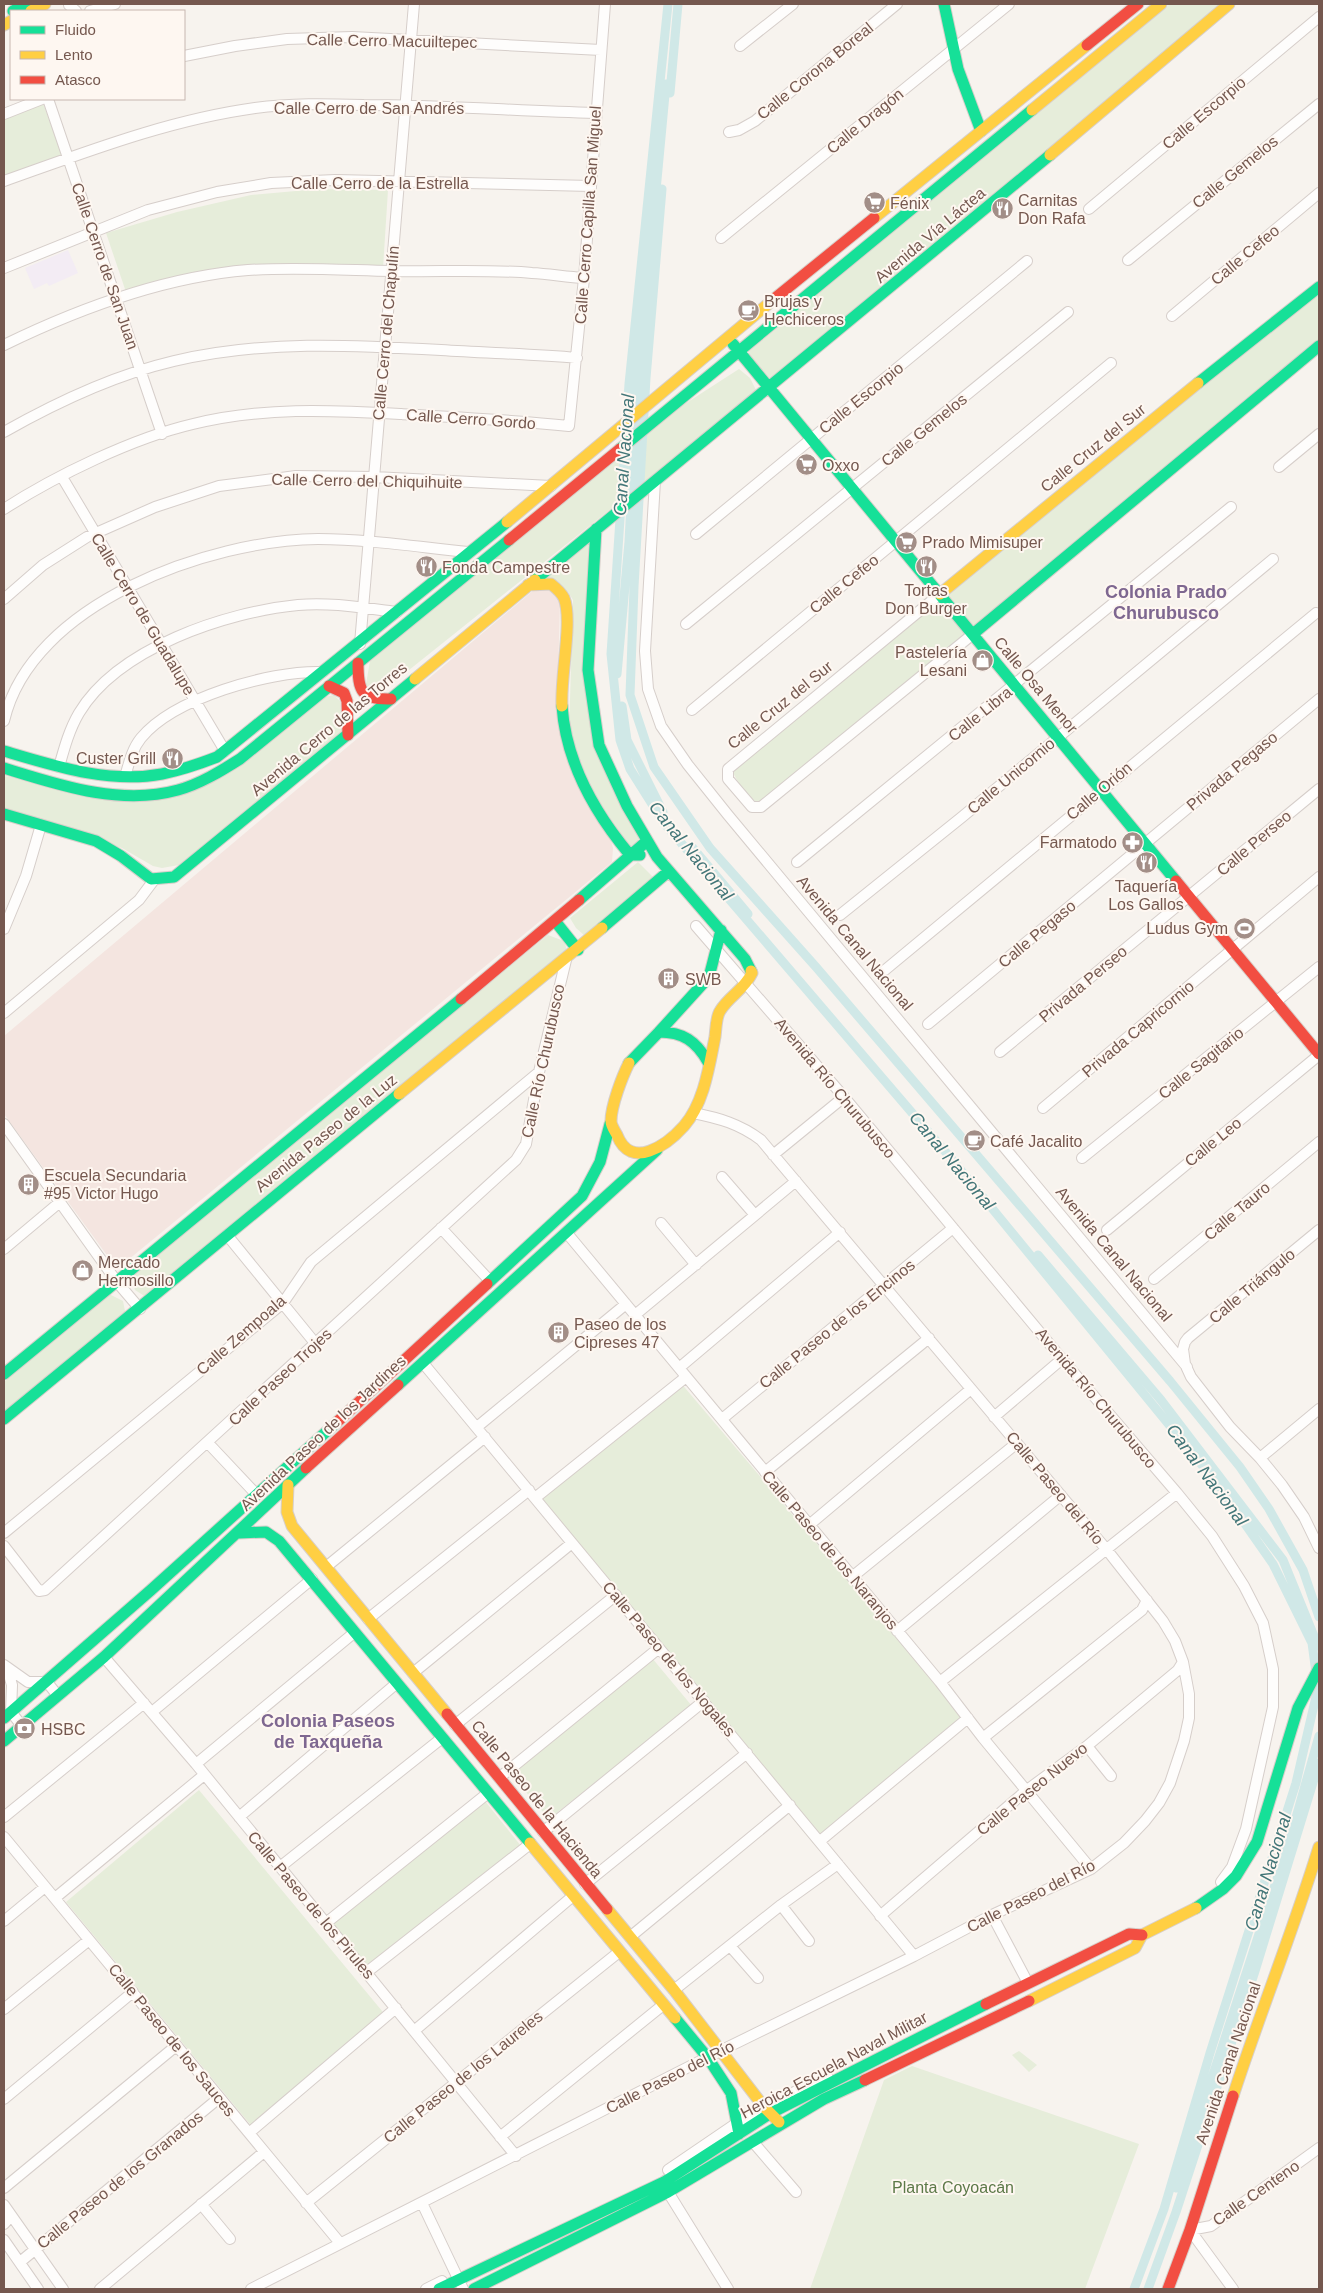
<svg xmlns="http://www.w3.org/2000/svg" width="1323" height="2293" viewBox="0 0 1323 2293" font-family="Arial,sans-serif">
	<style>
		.commercial { fill: #f4e5e0 }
		.education { fill: #f3ecf4 }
		.green { fill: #e6edda }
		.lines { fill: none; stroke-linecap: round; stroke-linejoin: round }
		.canal { stroke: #d0e8e7; stroke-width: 9 }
		.street-casing { stroke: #d6ceca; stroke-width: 12 }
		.fast-casing { stroke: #d7cfca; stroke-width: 13 }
		.slow-casing { stroke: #d7cfca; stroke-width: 13 }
		.jam-casing { stroke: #d7cfca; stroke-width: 13 }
		.street { stroke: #fefdfc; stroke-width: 10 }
		.fast { stroke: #16e098; stroke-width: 11 }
		.slow { stroke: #ffcf43; stroke-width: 11 }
		.jam { stroke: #f24e42; stroke-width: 11 }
		.labels { text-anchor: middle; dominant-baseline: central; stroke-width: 4; stroke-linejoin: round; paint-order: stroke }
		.street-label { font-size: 16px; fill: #75584f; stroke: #fef7f1 }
		.poi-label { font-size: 16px; fill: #75584f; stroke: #fef7f1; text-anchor: start }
		.park-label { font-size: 16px; fill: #5c7948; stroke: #fef7f1 }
		.water-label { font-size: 18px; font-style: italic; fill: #437678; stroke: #fef7f1 }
		.neighbourhood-label { font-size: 18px; font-weight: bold; fill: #7e6790; stroke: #fef7f1 }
	</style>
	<rect width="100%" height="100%" fill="#f7f3ee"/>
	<!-- commercial -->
	<path class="commercial" d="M548,588l12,13 -3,114 54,125 2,8 -1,14 -495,407 -113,-155v-78l531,-447z"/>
	<!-- education -->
	<path class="education" d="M68,250l10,23 -29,13 -2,-3 -13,6 -9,-21z"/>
	<!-- green -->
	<path class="green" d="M1170,4h55l-452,379 -25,-31z
		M43,103l20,55 -59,20v-59z
		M318,189l70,1 -5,78h-136l-120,27 -21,-62 71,-21 74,-17z
		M1319,292v51l-559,461c-11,-5 -25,-24 -28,-35z
		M739,369l11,9 7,14 -378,302 -14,-4 5,-29 310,-254z
		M588,542l10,205 43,96 -10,6 -38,-57 -24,-59 4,-133 -5,-8 -23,-15z
		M334,695l6,6 3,31 -164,133 -17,3 -9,-2 -31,-18 -118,-37v-35l168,22 153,-101z
		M638,862l16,16 -69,58 -9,-8 -6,-10z
		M548,935l16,6 3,9 -421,347 -11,-7 -4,-13z
		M109,1294l14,7 3,15 -122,97v-31z
		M680,1382l289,341 -152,125 -285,-345z
		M652,1658l40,48 -143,113 -41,-48z
		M199,1790l188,227 -133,112 -188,-227z
		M485,1801l36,45 -148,127 -41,-48z
		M1019,2051l18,14 -8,7 -17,-17z
		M912,2066l227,78 -54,145h-275l74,-209z"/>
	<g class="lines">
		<!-- canal -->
		<path class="canal" d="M668,4l-39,380 -18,270 9,86 10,29 34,54 291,340 260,318 58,83 39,79 6,45 -22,95 -86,270 -46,156 -30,80
			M670,93l8,-89
			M662,189l-16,189 -12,209 -4,108 24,72 56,81 106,119 354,414 70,86 29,42 34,61 16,47
			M617,674l12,-132 7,-139 30,-319
			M622,706l5,34 36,72
			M692,847l56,67
			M1038,1255l123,145 122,160 35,86
			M1176,2188l114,-349 29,-103
			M1148,2289l28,-77 79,-241 64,-208"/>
		<defs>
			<path id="street" d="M69,5l7,6
				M90,11l25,-7
				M740,46l53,-42
				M184,56l51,-10 52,-7 65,-2 249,13
				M48,99l114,335
				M4,114l38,-15
				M729,132l10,-2 16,-9 142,-117
				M4,181c82,-29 164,-61 251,-73 36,-5 72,-4 109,-3 77,0 154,6 231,8
				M1089,209l230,-192
				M721,238l288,-234
				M1128,260l191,-156
				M4,268l144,-58 69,-18 54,-9 64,-3 256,6
				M1172,316l147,-123
				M4,345c76,-37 159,-68 244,-75 49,-3 96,0 144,1 46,1 94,-2 140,2 17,1 35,4 52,5
				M4,432c53,-30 110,-57 170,-71 88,-21 178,-16 267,-11 45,3 91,4 136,8
				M1279,467l40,-33
				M62,477l163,274
				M655,481l-10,170 3,38 13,37 27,39 40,50 459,552
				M4,509c51,-33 129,-71 189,-85 68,-17 137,-14 207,-10 56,3 113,6 169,12l15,-148 21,-274
				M696,534l331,-273
				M940,594l-212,175v10l24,28h9l212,-173
				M4,599l39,-34 44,-28 68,-30 64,-21 77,-10 78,1 177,9
				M686,624l382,-312
				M360,644l54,-640
				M692,710l419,-347
				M4,721c27,-118 206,-181 314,-182 50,0 100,8 150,13
				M59,767c5,-18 10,-37 20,-54 39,-65 147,-101 219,-108 33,-3 66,3 99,7
				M125,777c4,-14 7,-28 16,-39 33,-40 128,-67 179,-66
				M797,862l434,-355
				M840,915l122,-98 311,-258
				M696,926l148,171 218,262 115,134 35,43 32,50 19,37 10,46v38l-27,122 -14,38 -11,15
				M4,929l22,-53 15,-51
				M885,970l431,-357
				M4,1013l135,-113 15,-20
				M928,1024l391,-325
				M1000,1052l319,-263
				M1043,1108l276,-231
				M4,1124l113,158 23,27
				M773,1155l71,-58
				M1082,1158l237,-191
				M722,1177l33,38
				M661,1223l35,42
				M441,1228l49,53
				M1107,1230l212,-175
				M1319,1230l-131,108 -3,4 -2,7 2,15 6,13 39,50 30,31 22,27 22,32 15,31
				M566,1232l374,450 43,56 108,131
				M227,1235l88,108
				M4,1249l56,-47
				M1154,1279l165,-137
				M635,1315l161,-134
				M423,1363l491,593
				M679,1368l161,-136
				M994,1417l68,-58
				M722,1419l231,-191
				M477,1427l149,-123
				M208,1443l48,51
				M1260,1458l59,-49
				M765,1472l164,-134
				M535,1498l151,-121
				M809,1525l162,-136
				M4,1533l279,-230 28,-41 228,-190
				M4,1546l35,45 6,-1 471,-430 10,-16 13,-72 27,-112
				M326,1567l159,-130
				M852,1577l165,-134
				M368,1619l161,-129
				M897,1631l164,-136
				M104,1657l92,107 320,392
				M4,1665l24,17h19l11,14
				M7,1668l5,17 -1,27 11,14
				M413,1673l159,-130
				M940,1682l237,-189
				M152,1712l160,-133
				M455,1725l161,-130
				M983,1738l159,-128 5,-10
				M1087,1746l24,30
				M196,1764l159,-132
				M499,1778l160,-130
				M4,1817l140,-114
				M239,1817l158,-134
				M543,1832l161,-131
				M4,1837l336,406
				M820,1841l148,-123
				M280,1867l162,-129
				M585,1884l162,-131
				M55,1898l149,-123
				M781,1905l28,36
				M992,1915l36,68
				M880,1916l147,-126 60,-44 91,-76 5,-8
				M4,1921l41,-34
				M326,1923l162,-130
				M630,1937l160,-132
				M730,1946l28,32
				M367,1972l163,-128
				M674,1990l107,-85 57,-41
				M4,2009l85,-69
				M414,2031l159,-135
				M4,2099l129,-107
				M249,2133l147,-125
				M500,2137l163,-132
				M753,2142l43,50
				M668,2170l69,-47 27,-16 63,-31
				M4,2188l172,-142
				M668,2192l60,97
				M306,2203l313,-251
				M422,2203l41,86
				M201,2204l29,35
				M4,2205l59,84
				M4,2224l7,-8
				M4,2240l34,49
				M20,2262l199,-164
				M100,2289l164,-137
				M251,2289l471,-239 192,-94 78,-41 99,-46 33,-26 21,-22 14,-18 11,-20 14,-42 5,-23v-24l-6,-32 -8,-21 -12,-20 -56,-71 -346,-410c-21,-16 -42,-22 -68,-27
				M426,2289l16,-8
				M1233,2289l-43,-59 21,-4 108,-78"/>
			<path id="fast" d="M944,4l14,65 23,62
				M13,11l14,-7
				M733,344l443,537
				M1198,383l121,-96
				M620,449l412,-339
				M596,529l-8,141 11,75 28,61 30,51 88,102 6,12
				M535,580l515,-425
				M973,634l346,-288
				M562,706c4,57 32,106 68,149h10
				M4,751c51,15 105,33 158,23 19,-4 37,-10 55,-17l290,-235
				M4,768c55,17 116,38 174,22 22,-6 43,-19 62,-31l269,-219
				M4,814l92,27 25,15 30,23 23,-2 241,-198
				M579,900l68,-59
				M555,921l23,29
				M602,928l67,-57
				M659,1032l50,-55 12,-47
				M629,1063l30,-31c24,0 37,9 49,30
				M487,1284l95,-88 18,-34 10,-38
				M4,1374l457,-375
				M398,1385l259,-235
				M4,1419l395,-325
				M239,1533l27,-1 13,9 251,302
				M4,1718l147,-128 185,-167
				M4,1741l100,-84 202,-189
				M1196,1908l27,-19 13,-13 21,-34 41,-134 21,-40
				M675,2018l33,40 23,35 8,41
				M439,2289l225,-107 107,-69 215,-109
				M474,2289l194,-97 156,-93 41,-19"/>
			<path id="slow" d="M31,11l14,-7
				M4,25l7,-4
				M1032,110l129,-106
				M1050,155l179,-151
				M874,218l213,-173
				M507,522l267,-223
				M528,585l23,-1c5,4 10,8 13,14 9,22 -4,80 -2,108
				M940,594l258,-211
				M415,679l120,-99
				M629,1063c-7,14 -18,43 -18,58 0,5 4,10 6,14 14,36 50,10 67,-9 20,-23 25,-59 31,-89 1,-8 1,-20 5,-26 9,-15 24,-21 32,-38l-1,-2
				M399,1094l203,-166
				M288,1485l-1,27 5,14 155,188
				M530,1843l145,175
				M607,1909l67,81 90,117 15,15
				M1029,2001l106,-53 7,-13 54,-27
				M1233,2096c27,-83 60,-165 86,-249"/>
			<path id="jam" d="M1087,45l51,-41
				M774,299l100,-81
				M509,540l111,-91
				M358,663c0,28 3,37 33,36
				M329,686l15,7 3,8 1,34
				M1176,881l143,173
				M461,999l118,-99
				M336,1423l151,-139
				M306,1468l92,-83
				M447,1714l160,195
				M986,2004l143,-70 13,1
				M865,2080l164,-79
				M1168,2289l22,-59 43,-134"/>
		</defs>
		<!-- street casing -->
		<use href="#street" class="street-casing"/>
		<!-- fast casing -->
		<use href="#fast" class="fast-casing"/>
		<!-- slow casing -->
		<use href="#slow" class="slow-casing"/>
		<!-- jam casing -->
		<use href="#jam" class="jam-casing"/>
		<!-- street -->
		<use href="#street" class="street"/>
		<!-- fast -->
		<use href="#fast" class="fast"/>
		<!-- slow -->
		<use href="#slow" class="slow"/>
		<!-- jam -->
		<use href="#jam" class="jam"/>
	</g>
	<!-- icons -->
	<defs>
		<symbol id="supermarket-disc" viewBox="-11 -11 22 22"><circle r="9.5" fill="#a28e87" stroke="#fef7f1"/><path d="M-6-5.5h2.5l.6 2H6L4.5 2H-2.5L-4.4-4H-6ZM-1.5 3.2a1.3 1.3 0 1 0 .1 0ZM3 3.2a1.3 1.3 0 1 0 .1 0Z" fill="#fff"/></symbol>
		<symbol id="restaurant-disc" viewBox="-11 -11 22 22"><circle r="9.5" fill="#a28e87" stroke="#fef7f1"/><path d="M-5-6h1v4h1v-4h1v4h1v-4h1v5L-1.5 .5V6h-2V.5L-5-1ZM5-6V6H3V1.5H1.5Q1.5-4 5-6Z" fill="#fff"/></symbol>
		<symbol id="cafe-disc" viewBox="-11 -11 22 22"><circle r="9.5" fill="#a28e87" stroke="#fef7f1"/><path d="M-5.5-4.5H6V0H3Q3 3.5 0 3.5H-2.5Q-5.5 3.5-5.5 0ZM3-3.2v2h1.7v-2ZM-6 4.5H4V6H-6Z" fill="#fff"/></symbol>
		<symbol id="shop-disc" viewBox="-11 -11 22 22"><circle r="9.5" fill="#a28e87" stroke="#fef7f1"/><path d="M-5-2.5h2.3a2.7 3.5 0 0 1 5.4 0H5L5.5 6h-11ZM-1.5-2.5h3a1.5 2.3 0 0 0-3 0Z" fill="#fff"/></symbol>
		<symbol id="pharmacy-disc" viewBox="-11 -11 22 22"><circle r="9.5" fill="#a28e87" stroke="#fef7f1"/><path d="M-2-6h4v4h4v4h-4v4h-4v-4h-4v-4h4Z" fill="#fff"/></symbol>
		<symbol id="stadium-disc" viewBox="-11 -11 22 22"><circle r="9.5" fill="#a28e87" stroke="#fef7f1"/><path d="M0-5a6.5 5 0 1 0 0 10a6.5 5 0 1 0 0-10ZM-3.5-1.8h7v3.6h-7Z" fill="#fff"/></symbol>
		<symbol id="building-disc" viewBox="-11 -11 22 22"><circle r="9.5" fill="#a28e87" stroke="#fef7f1"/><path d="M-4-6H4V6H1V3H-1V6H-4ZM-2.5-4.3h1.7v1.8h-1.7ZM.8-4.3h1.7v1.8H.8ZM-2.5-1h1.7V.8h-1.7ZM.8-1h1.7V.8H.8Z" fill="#fff"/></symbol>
		<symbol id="bank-disc" viewBox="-11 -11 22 22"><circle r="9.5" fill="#a28e87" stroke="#fef7f1"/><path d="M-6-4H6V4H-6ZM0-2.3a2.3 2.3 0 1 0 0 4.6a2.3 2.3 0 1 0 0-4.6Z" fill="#fff"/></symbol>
	</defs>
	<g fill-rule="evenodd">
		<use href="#supermarket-disc" x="862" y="190" width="25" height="25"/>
		<use href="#restaurant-disc" x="990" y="196" width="25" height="25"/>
		<use href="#cafe-disc" x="736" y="298" width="25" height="25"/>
		<use href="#supermarket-disc" x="794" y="452" width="25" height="25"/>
		<use href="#supermarket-disc" x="894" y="530" width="25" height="25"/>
		<use href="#restaurant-disc" x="914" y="554" width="25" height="25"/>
		<use href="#restaurant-disc" x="414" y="554" width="25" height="25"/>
		<use href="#shop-disc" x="970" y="648" width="25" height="25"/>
		<use href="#restaurant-disc" x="160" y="746" width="25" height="25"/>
		<use href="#pharmacy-disc" x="1120" y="830" width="25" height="25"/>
		<use href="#restaurant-disc" x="1134" y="850" width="25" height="25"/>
		<use href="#stadium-disc" x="1232" y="916" width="25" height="25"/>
		<use href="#building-disc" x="656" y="966" width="25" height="25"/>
		<use href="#cafe-disc" x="962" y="1128" width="25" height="25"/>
		<use href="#building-disc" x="16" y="1172" width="25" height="25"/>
		<use href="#shop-disc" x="70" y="1258" width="25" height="25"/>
		<use href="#building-disc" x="546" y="1320" width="25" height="25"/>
		<use href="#bank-disc" x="12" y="1716" width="25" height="25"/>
	</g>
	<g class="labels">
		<!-- street labels -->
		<g class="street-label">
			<text transform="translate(392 41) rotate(1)">Calle Cerro Macuiltepec</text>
			<text transform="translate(815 71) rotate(-39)">Calle Corona Boreal</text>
			<text x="369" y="108">Calle Cerro de San Andrés</text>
			<text transform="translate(1204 113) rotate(-40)">Calle Escorpio</text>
			<text transform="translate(865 121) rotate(-39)">Calle Dragón</text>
			<text transform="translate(1235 172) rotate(-39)">Calle Gemelos</text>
			<text x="380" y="183">Calle Cerro de la Estrella</text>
			<text transform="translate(588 215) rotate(-86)">Calle Cerro Capilla San Miguel</text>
			<text transform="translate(930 235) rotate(-40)">Avenida Vía Láctea</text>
			<text transform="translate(1245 255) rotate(-40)">Calle Cefeo</text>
			<text transform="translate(105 266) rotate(71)">Calle Cerro de San Juan</text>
			<text transform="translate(386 333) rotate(-85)">Calle Cerro del Chapulín</text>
			<text transform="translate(861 398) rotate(-39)">Calle Escorpio</text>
			<text transform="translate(471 419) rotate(4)">Calle Cerro Gordo</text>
			<text transform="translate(924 430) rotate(-39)">Calle Gemelos</text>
			<text transform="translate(1093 448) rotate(-39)">Calle Cruz del Sur</text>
			<text transform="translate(367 481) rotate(1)">Calle Cerro del Chiquihuite</text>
			<text transform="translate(844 584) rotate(-39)">Calle Cefeo</text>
			<text transform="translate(143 614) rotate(59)">Calle Cerro de Guadalupe</text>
			<text transform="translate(1036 685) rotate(50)">Calle Osa Menor</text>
			<text transform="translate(780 705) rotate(-39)">Calle Cruz del Sur</text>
			<text transform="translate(980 714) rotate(-39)">Calle Libra</text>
			<text transform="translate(329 729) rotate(-40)">Avenida Cerro de las Torres</text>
			<text transform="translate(1232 771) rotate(-40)">Privada Pegaso</text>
			<text transform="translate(1011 776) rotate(-40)">Calle Unicornio</text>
			<text transform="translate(1099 791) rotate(-40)">Calle Orión</text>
			<text transform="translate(1254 843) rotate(-40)">Calle Perseo</text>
			<text transform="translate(1037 934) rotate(-40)">Calle Pegaso</text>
			<text transform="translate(855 943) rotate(50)">Avenida Canal Nacional</text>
			<text transform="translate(1083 984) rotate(-40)">Privada Perseo</text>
			<text transform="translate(1138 1029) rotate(-40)">Privada Capricornio</text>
			<text transform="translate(543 1061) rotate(-78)">Calle Río Churubusco</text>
			<text transform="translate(1201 1063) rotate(-39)">Calle Sagitario</text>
			<text transform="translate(835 1088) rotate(50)">Avenida Río Churubusco</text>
			<text transform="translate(326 1133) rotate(-39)">Avenida Paseo de la Luz</text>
			<text transform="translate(1213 1142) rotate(-39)">Calle Leo</text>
			<text transform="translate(1237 1211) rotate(-40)">Calle Tauro</text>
			<text transform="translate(1114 1254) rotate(50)">Avenida Canal Nacional</text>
			<text transform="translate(1252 1286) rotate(-40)">Calle Triángulo</text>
			<text transform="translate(837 1324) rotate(-39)">Calle Paseo de los Encinos</text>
			<text transform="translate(241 1335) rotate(-41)">Calle Zempoala</text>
			<text transform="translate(280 1377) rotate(-43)">Calle Paseo Trojes</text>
			<text transform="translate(1096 1398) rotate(50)">Avenida Río Churubusco</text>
			<text transform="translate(323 1433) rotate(-43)">Avenida Paseo de los Jardines</text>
			<text transform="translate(1055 1488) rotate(50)">Calle Paseo del Río</text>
			<text transform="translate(830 1550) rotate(50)">Calle Paseo de los Naranjos</text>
			<text transform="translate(669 1659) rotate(50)">Calle Paseo de los Nogales</text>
			<text transform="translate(1032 1789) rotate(-39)">Calle Paseo Nuevo</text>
			<text transform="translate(537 1799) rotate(51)">Calle Paseo de la Hacienda</text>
			<text transform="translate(1031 1896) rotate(-27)">Calle Paseo del Río</text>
			<text transform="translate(311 1905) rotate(50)">Calle Paseo de los Pirules</text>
			<text transform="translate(172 2040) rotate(51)">Calle Paseo de los Sauces</text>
			<text transform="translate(1228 2063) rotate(-71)">Avenida Canal Nacional</text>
			<text transform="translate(834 2065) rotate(-28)">Heroica Escuela Naval Militar</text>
			<text transform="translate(463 2077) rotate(-39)">Calle Paseo de los Laureles</text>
			<text transform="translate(670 2077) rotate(-27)">Calle Paseo del Río</text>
			<text transform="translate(120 2180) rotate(-39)">Calle Paseo de los Granados</text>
			<text transform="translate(1256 2193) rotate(-35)">Calle Centeno</text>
		</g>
		<!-- poi labels -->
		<g class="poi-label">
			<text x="1018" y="200">Carnitas<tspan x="1018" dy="18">Don Rafa</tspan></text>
			<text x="890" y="203">Fénix</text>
			<text x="764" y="301">Brujas y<tspan x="764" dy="18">Hechiceros</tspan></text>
			<text x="822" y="465">Oxxo</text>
			<text x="922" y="542">Prado Mimisuper</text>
			<text x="442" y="567">Fonda Campestre</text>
			<text x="926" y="590" text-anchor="middle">Tortas<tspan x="926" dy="18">Don Burger</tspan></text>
			<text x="967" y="652" text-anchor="end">Pastelería<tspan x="967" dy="18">Lesani</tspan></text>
			<text x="156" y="758" text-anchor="end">Custer Grill</text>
			<text x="1117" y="842" text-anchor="end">Farmatodo</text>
			<text x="1146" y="886" text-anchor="middle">Taquería<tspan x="1146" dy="18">Los Gallos</tspan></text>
			<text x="1228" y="928" text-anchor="end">Ludus Gym</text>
			<text x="685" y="979">SWB</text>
			<text x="990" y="1141">Café Jacalito</text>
			<text x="44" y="1175">Escuela Secundaria<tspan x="44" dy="18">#95 Victor Hugo</tspan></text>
			<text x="98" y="1262">Mercado<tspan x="98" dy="18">Hermosillo</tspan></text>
			<text x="574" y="1324">Paseo de los<tspan x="574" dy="18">Cipreses 47</tspan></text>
			<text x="41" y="1729">HSBC</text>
		</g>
		<!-- park labels -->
		<g class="park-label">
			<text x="953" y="2187">Planta Coyoacán</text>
		</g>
		<!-- water labels -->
		<g class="water-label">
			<text transform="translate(624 455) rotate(-86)">Canal Nacional</text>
			<text transform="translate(691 851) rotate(51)">Canal Nacional</text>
			<text transform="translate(952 1161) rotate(50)">Canal Nacional</text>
			<text transform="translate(1207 1475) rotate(53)">Canal Nacional</text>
			<text transform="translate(1268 1872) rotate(-73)">Canal Nacional</text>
		</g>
		<!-- neighbourhood labels -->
		<g class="neighbourhood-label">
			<text x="1166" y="592">Colonia Prado<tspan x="1166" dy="21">Churubusco</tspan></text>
			<text x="328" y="1721">Colonia Paseos<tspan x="328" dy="21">de Taxqueña</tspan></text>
		</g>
	</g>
	<!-- border -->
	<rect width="1323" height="2293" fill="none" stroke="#75584f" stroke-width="10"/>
	<!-- legend -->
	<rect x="10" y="10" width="175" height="90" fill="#fef7f1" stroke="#c7b7b0"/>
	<rect x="20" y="26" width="25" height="8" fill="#16e098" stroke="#c7b7b0"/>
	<text x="55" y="35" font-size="15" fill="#75584f">Fluido</text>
	<rect x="20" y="51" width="25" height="8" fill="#ffcf43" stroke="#c7b7b0"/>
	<text x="55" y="60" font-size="15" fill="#75584f">Lento</text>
	<rect x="20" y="76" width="25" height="8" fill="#f24e42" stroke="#c7b7b0"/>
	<text x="55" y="85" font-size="15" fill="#75584f">Atasco</text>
</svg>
